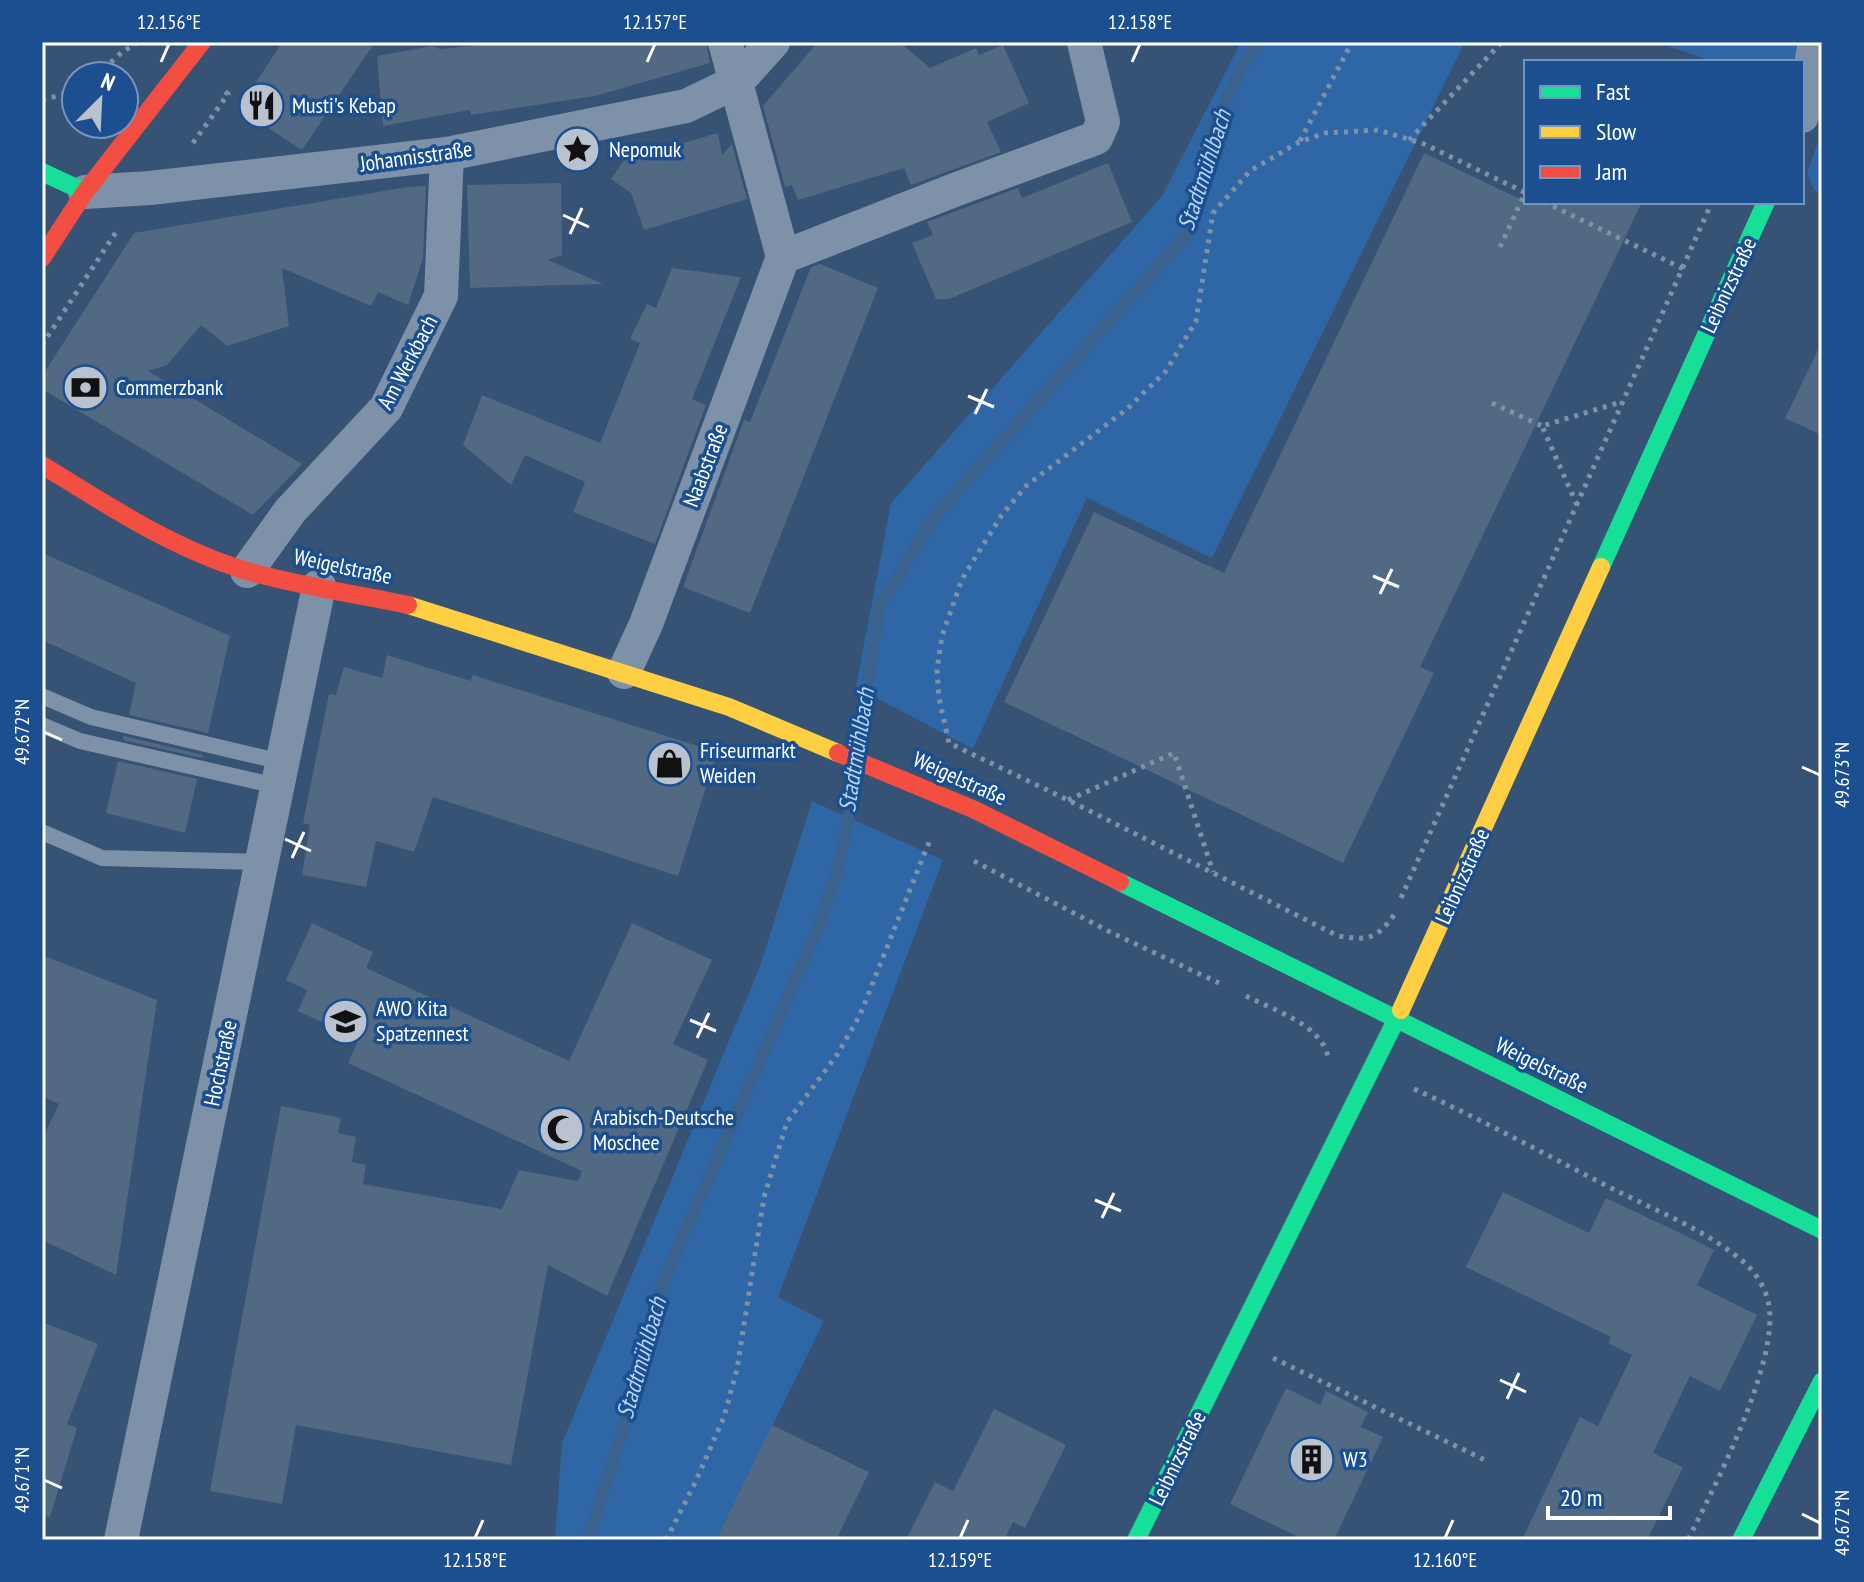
<svg xmlns="http://www.w3.org/2000/svg" width="1864" height="1582" viewBox="0 0 1864 1582" font-family="'PT Sans Narrow',sans-serif">
	<style>
		.green { fill: #2f66a5 }
		.lines { fill: none; stroke-linecap: round; stroke-linejoin: round }
		.stream { stroke: #3b618d; stroke-width: 12 }
		.building { fill: #526984 }
		.path { stroke: #7d92a8; stroke-width: 5; stroke-dasharray: 4 6; stroke-linecap: butt }
		.lane { stroke: #7d92a8; stroke-width: 16 }
		.street { stroke: #7d92a8; stroke-width: 34 }
		.fast { stroke: #16e098; stroke-width: 18 }
		.slow { stroke: #ffcf43; stroke-width: 18 }
		.jam { stroke: #f24e42; stroke-width: 18 }
		.ticks { fill: none; stroke: #fff; stroke-width: 3 }
		.labels { text-anchor: middle; dominant-baseline: central; stroke-width: 7; stroke-linejoin: round; paint-order: stroke }
		.poi-label { font-size: 22px; fill: #fff; stroke: #1b4f8f; text-anchor: start }
		.street-label { font-size: 22px; fill: #fff; stroke: #1b4f8f }
		.water-label { font-size: 24px; font-style: italic; fill: #b5d3f5; stroke: #1b4f8f }
		.neatline { fill: none; stroke: #fff; stroke-width: 3 }
		.ticks-label { font-size: 20px; text-anchor: middle; fill: #fff }
	</style>
	<rect width="100%" height="100%" fill="#365274"/>
	<!-- green -->
	<path class="green" d="M1241,42h224l-253,516 -125,-60 -114,251 -117,-62 35,-184 271,-307z
		M1656,42h151l-7,20h-85z
		M1822,131v63l-8,-4 -7,-17z
		M812,801l131,59 -165,437 46,24 -105,213 11,6h-175l7,-97 198,-477z"/>
	<g class="lines">
		<!-- stream -->
		<path class="stream" d="M588,1540l48,-151 25,-102 157,-359 19,-56 10,-46 32,-219 56,-91 254,-284 21,-96 31,-67 19,-27"/>
	</g>
	<!-- building -->
	<path class="building" d="M282,42h93l-73,108 -63,-41z
		M512,42h194l4,21 -115,33 -124,19 -1,-5 -87,16 -6,-70 55,-10 8,3z
		M818,42h81l31,26 46,-20 3,7 24,-10 26,58 -42,19 14,30 -90,33 -7,-17 -106,32 -6,-15 -7,2 -22,-81z
		M718,133l4,22 10,-11 15,55 -103,31 -13,-37 -20,-14 13,-19z
		M1424,153l102,49h116l-222,465 14,6 -91,190 -339,-161 90,-190 130,61z
		M1108,163l24,59 -183,77h-13l-24,-56 21,-8 -6,-13 91,-34 4,10z
		M561,183l1,72 -14,5 55,24 -133,4 -3,-103z
		M426,186l-3,72 -15,47 -30,-13 -7,14 -89,-38 7,58 -62,20 -26,-21 -34,40 -19,6 154,93 -49,51 -211,-126v-13l92,-143 274,-46z
		M820,264l58,24 -128,325 -67,-26 61,-167 6,2 61,-155z
		M672,268l69,9 -49,122 14,6 -51,139 -82,-32 12,-30 -60,-27 -14,30 -48,-40 19,-50 118,48 40,-100 -10,-4 17,-35 9,4z
		M1822,342v93l-37,-17z
		M42,553l188,83 -22,97 -79,-18 7,-32 -94,-43z
		M387,655l84,26 2,-6 244,77 -39,124 -245,-79 -19,55 -38,-11 -10,46 -64,-12 8,-50 -7,-2 26,-129 7,1 8,-28 38,11z
		M124,736l79,19 -1,3 -79,-18z
		M118,761l79,18 -12,54 -79,-20z
		M312,923l61,29 -7,16 203,93 63,-138 80,37 -39,84 35,16 -101,236 -59,-31 -37,200 -215,-40 -14,79 -72,-13 71,-385 60,12 -3,15 18,4 -4,25 14,3 -3,19 139,25 17,-39 59,11 4,-10 -234,-108 11,-24 -61,-28 9,-21 -21,-10z
		M42,955l115,45 -41,275 -74,-35v-100l17,-36 -17,-8z
		M1503,1192l86,41 17,-35 70,33 38,19 -17,35 60,30 -37,76 -30,-15 -37,77 30,14 -36,73h-125l58,-123 18,9 34,-71 -24,-12 3,-6 -145,-70z
		M42,1322l56,22 -31,80 10,4 -27,89 -8,-1z
		M1286,1388l34,17 6,-14 42,21 -7,15 22,10 -49,103h-29l-75,-36z
		M994,1409l72,36 -41,83 -12,-6 -9,18h-98l29,-58 18,9z
		M772,1425l97,47 -33,68h-120z"/>
	<g class="lines">
		<!-- path -->
		<path class="path" d="M96,76l25,-23 17,-11
			M42,100l34,-9
			M1409,140l93,-98
			M1300,141l52,-99
			M193,143l35,-49 -7,-6
			M1544,202l140,67
			M1500,247l25,-54
			M42,345l76,-116
			M1492,403l50,23
			M1577,505l-35,-79 79,-24
			M1068,800l106,-47 39,119
			M974,861l138,72 107,50
			M1401,898l311,-696
			M1394,915c-19,26 -26,25 -56,21l-270,-136 -119,-57 -10,-45 -2,-28 5,-34 20,-57 39,-63 25,-30 101,-77 39,-38 30,-50 17,-108 37,-42 49,-29 26,-9 53,-3 46,14 102,49
			M1246,996c27,14 75,28 82,61
			M1414,1089c69,31 134,67 201,101 42,21 97,43 132,75 10,10 18,23 21,36 14,57 -54,186 -80,239
			M1273,1358l214,103
			M666,1540l29,-57 29,-66 13,-48 27,-172 23,-75 50,-67 23,-40 65,-163 5,-12 2,1"/>
		<!-- lane -->
		<path class="lane" d="M42,696l49,21 191,45
			M42,725l38,16 197,45
			M42,832l60,26 159,4"/>
		<!-- street -->
		<path class="street" d="M725,42l58,215
			M1802,116l13,-74
			M85,192l65,-4 297,-34 239,-48 52,-25 35,-39
			M247,571l43,-60 96,-103 55,-112 6,-142
			M624,672l22,-48 137,-367 174,-68 139,-51 7,-16 -19,-80
			M121,1540l198,-954"/>
		<!-- fast -->
		<path class="fast" d="M42,172l43,20
			M1601,567l165,-365
			M1120,882l702,348
			M1136,1540l265,-530
			M1741,1540l81,-159"/>
		<!-- slow -->
		<path class="slow" d="M408,605l321,102 109,46
			M1401,1010l200,-443"/>
		<!-- jam -->
		<path class="jam" d="M42,258l43,-66 117,-150
			M42,465c65,40 131,84 205,106 52,15 108,23 161,34
			M838,753l137,57 145,72"/>
	</g>
	<!-- ticks -->
	<path class="ticks" d="M161,62l8,-18M647,62l8,-18M1132,62l8,-18M563,215l26,12M570,234l12,-26M968,396l26,11M975,414l12,-25M1373,576l26,11M1380,594l12,-25M44,732l18,8M1802,767l18,8M285,839l26,12M292,858l12,-26M690,1020l26,11M697,1038l12,-25M1095,1200l26,11M1102,1218l12,-25M1500,1380l26,12M1507,1399l12,-26M44,1480l18,8M1802,1514l18,9M475,1538l8,-18M960,1538l8,-18M1445,1538l8,-18"/>
	<!-- icons -->
	<defs>
		<symbol id="restaurant-disc" viewBox="-11 -11 22 22"><circle r="9.5" fill="#b9c2ce" stroke="#1b4f8f"/><path d="M-5-6h1v4h1v-4h1v4h1v-4h1v5L-1.5 .5V6h-2V.5L-5-1ZM5-6V6H3V1.5H1.5Q1.5-4 5-6Z" fill="#111"/></symbol>
		<symbol id="sight-disc" viewBox="-11 -11 22 22"><circle r="9.5" fill="#b9c2ce" stroke="#1b4f8f"/><path d="M0-6L1.8-2.2L6-1.7L2.9 1.2L3.7 5.4L0 3.3L-3.7 5.4L-2.9 1.2L-6-1.7L-1.8-2.2Z" fill="#111"/></symbol>
		<symbol id="bank-disc" viewBox="-11 -11 22 22"><circle r="9.5" fill="#b9c2ce" stroke="#1b4f8f"/><path d="M-6-4H6V4H-6ZM0-2.3a2.3 2.3 0 1 0 0 4.6a2.3 2.3 0 1 0 0-4.6Z" fill="#111"/></symbol>
		<symbol id="shop-disc" viewBox="-11 -11 22 22"><circle r="9.5" fill="#b9c2ce" stroke="#1b4f8f"/><path d="M-5-2.5h2.3a2.7 3.5 0 0 1 5.4 0H5L5.5 6h-11ZM-1.5-2.5h3a1.5 2.3 0 0 0-3 0Z" fill="#111"/></symbol>
		<symbol id="school-disc" viewBox="-11 -11 22 22"><circle r="9.5" fill="#b9c2ce" stroke="#1b4f8f"/><path d="M0-5L7-2L0 1L-7-2ZM-4 1L0 2.5L4 1V4Q0 6-4 4Z" fill="#111"/></symbol>
		<symbol id="mosque-disc" viewBox="-11 -11 22 22"><circle r="9.5" fill="#b9c2ce" stroke="#1b4f8f"/><path d="M3.5-4.9A6 6 0 1 0 3.5 4.9A5 5 0 1 1 3.5-4.9Z" fill="#111"/></symbol>
		<symbol id="building-disc" viewBox="-11 -11 22 22"><circle r="9.5" fill="#b9c2ce" stroke="#1b4f8f"/><path d="M-4-6H4V6H1V3H-1V6H-4ZM-2.5-4.3h1.7v1.8h-1.7ZM.8-4.3h1.7v1.8H.8ZM-2.5-1h1.7V.8h-1.7ZM.8-1h1.7V.8H.8Z" fill="#111"/></symbol>
	</defs>
	<g fill-rule="evenodd">
		<use href="#restaurant-disc" x="236" y="80" width="51" height="51"/>
		<use href="#sight-disc" x="552" y="124" width="51" height="51"/>
		<use href="#bank-disc" x="60" y="362" width="51" height="51"/>
		<use href="#shop-disc" x="644" y="738" width="51" height="51"/>
		<use href="#school-disc" x="320" y="996" width="51" height="51"/>
		<use href="#mosque-disc" x="536" y="1104" width="51" height="51"/>
		<use href="#building-disc" x="1286" y="1434" width="51" height="51"/>
	</g>
	<g class="labels">
		<!-- poi labels -->
		<g class="poi-label">
			<text x="292" y="105">Musti's Kebap</text>
			<text x="609" y="149">Nepomuk</text>
			<text x="116" y="387">Commerzbank</text>
			<text x="700" y="750">Friseurmarkt<tspan x="700" dy="25">Weiden</tspan></text>
			<text x="376" y="1008">AWO Kita<tspan x="376" dy="25">Spatzennest</tspan></text>
			<text x="593" y="1117">Arabisch-Deutsche<tspan x="593" dy="25">Moschee</tspan></text>
			<text x="1343" y="1459">W3</text>
		</g>
		<!-- street labels -->
		<g class="street-label">
			<text transform="translate(416 156) rotate(-8)">Johannisstraße</text>
			<text transform="translate(1728 285) rotate(-65)">Leibnizstraße</text>
			<text transform="translate(407 362) rotate(-62)">Am Werkbach</text>
			<text transform="translate(705 465) rotate(-69)">Naabstraße</text>
			<text transform="translate(343 566) rotate(12)">Weigelstraße</text>
			<text transform="translate(960 778) rotate(24)">Weigelstraße</text>
			<text transform="translate(1462 876) rotate(-66)">Leibnizstraße</text>
			<text transform="translate(220 1063) rotate(-78)">Hochstraße</text>
			<text transform="translate(1542 1065) rotate(26)">Weigelstraße</text>
			<text transform="translate(1177 1458) rotate(-64)">Leibnizstraße</text>
		</g>
		<!-- water labels -->
		<g class="water-label">
			<text transform="translate(1204 170) rotate(-72)">Stadtmühlbach</text>
			<text transform="translate(856 750) rotate(-81)">Stadtmühlbach</text>
			<text transform="translate(641 1358) rotate(-74)">Stadtmühlbach</text>
		</g>
	</g>
	<!-- border -->
	<rect width="1864" height="1582" fill="none" stroke="#1b4f8f" stroke-width="88"/>
	<!-- legend -->
	<rect x="1524" y="60" width="280" height="144" fill="#1b4f8f" stroke="#7695bc" stroke-width="2"/>
	<rect x="1540" y="86" width="40" height="12" fill="#16e098" stroke="#7695bc" stroke-width="2"/>
	<text x="1596" y="100" font-size="24" fill="#ffffff">Fast</text>
	<rect x="1540" y="126" width="40" height="12" fill="#ffcf43" stroke="#7695bc" stroke-width="2"/>
	<text x="1596" y="140" font-size="24" fill="#ffffff">Slow</text>
	<rect x="1540" y="166" width="40" height="12" fill="#f24e42" stroke="#7695bc" stroke-width="2"/>
	<text x="1596" y="180" font-size="24" fill="#ffffff">Jam</text>
	<!-- north arrow -->
	<g transform="translate(100 100) rotate(24)"><circle r="38" fill="#1b4f8f" stroke="#7695bc" stroke-width="2"/>
	<path d="M0-6L14 30L0 20L-14 30Z" fill="#b9c2ce"/>
	<text y="-12" font-size="22" font-weight="bold" text-anchor="middle" fill="#ffffff">N</text>
	</g>
	<!-- scale -->
	<path d="M1548 1506v12h122v-12" fill="none" stroke="#ffffff" stroke-width="4"/>
	<text x="1560" y="1506" font-size="24" fill="#ffffff" stroke="#1b4f8f" stroke-width="6" paint-order="stroke">20 m</text>
	<rect x="44" y="44" width="1776" height="1494" class="neatline"/>
	<g class="ticks-label">
		<text x="169" y="29">12.156°E</text>
		<text x="655" y="29">12.157°E</text>
		<text x="1140" y="29">12.158°E</text>
		<text transform="translate(22 732) rotate(-90)" y="7">49.672°N</text>
		<text transform="translate(1842 775) rotate(-90)" y="7">49.673°N</text>
		<text transform="translate(22 1480) rotate(-90)" y="7">49.671°N</text>
		<text transform="translate(1842 1523) rotate(-90)" y="7">49.672°N</text>
		<text x="475" y="1567">12.158°E</text>
		<text x="960" y="1567">12.159°E</text>
		<text x="1445" y="1567">12.160°E</text>
	</g>
</svg>
